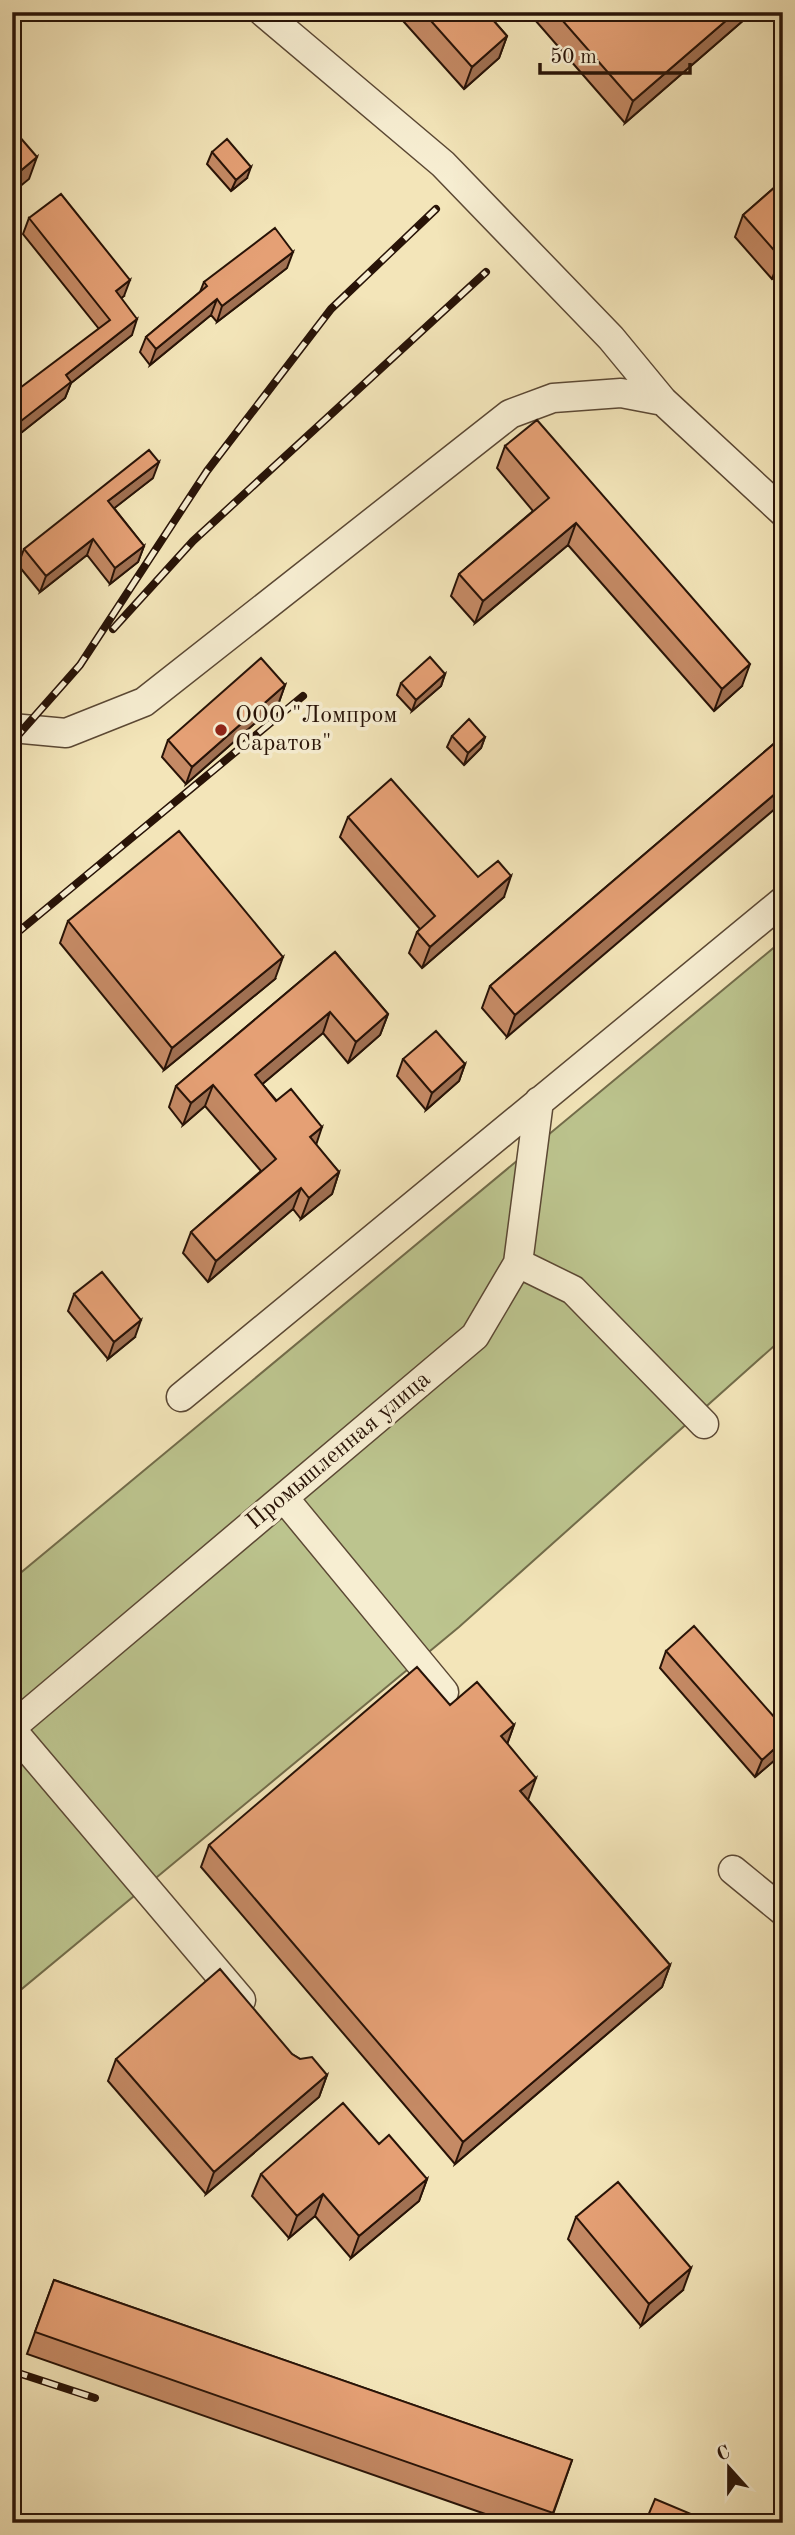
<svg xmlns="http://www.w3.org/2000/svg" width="795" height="2535" viewBox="0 0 795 2535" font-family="'Old Standard TT',serif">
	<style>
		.green { fill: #bcc48e; stroke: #726c4a; stroke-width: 2 }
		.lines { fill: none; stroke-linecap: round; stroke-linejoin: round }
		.minor-casing { stroke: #5b4834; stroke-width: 31 }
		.minor { stroke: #f7eed2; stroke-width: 28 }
		.rail-casing { stroke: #281307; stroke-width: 8 }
		.rail { stroke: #f7eed2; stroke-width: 5; stroke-dasharray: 16; stroke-linecap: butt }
		.wall { fill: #c58a65; stroke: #281307; stroke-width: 2 }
		.shaded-wall { fill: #a07052; stroke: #281307; stroke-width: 2 }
		.building { fill: #e5a075; stroke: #281307; stroke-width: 2 }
		.poi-dot { fill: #8f2418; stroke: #f7eed2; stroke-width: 2.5 }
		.labels { text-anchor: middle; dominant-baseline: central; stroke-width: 7; stroke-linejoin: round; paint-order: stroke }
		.poi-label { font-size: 24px; fill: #281307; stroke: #f7eed2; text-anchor: start }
		.street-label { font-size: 24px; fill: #281307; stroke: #f7eed2 }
	</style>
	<rect width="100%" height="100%" fill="#f3e5b9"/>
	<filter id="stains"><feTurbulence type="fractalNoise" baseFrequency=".00286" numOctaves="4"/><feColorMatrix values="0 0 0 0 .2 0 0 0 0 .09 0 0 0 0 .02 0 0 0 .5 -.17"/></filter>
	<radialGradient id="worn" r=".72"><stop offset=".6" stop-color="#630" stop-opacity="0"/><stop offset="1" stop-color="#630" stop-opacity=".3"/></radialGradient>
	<!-- green -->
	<path class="green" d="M783,940v398l-324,289 -447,370v-417z"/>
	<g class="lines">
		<defs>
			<path id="minor" d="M263,12l180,152 168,174 52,63 120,111
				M12,728l54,5 78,-31 366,-288 43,-16 68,-5 42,8
				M518,1263l55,27 131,134
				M181,1397l602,-496
				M284,1498l160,194
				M12,1727l463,-391 43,-73 21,-162
				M12,1730l229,270
				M733,1870l50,41"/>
		</defs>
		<!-- minor casing -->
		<use href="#minor" class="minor-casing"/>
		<!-- minor -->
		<use href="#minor" class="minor"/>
		<defs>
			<path id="rail" d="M113,629l80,-88 293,-269
				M12,742l68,-77 127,-194 124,-162 105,-100
				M12,937l291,-241
				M12,2371l83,27"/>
		</defs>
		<!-- rail casing -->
		<use href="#rail" class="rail-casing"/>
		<!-- rail -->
		<use href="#rail" class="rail"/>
	</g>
	<!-- wall -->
	<path class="wall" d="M395,12h91l21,24 -8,22 -35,31z
		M528,12h225l-128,111z
		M212,152l35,26 -16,13 -24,-27z
		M783,180v89l-11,10 -37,-42 8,-22z
		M29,218l95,78 -3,2 11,37 -61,48 -6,15 -53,42 87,-111 -76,-95z
		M287,268l-70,54 -6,-7 -61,50 -10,-13 6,-15 54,-45 4,-10z
		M505,446l237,240 -28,25 -146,-166 -93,78 -24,-27 8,-22 74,-63 -36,-43z
		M153,478l-39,30 30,38 -6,16 -28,22 -23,-29 -47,37 -22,-27 6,-16z
		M445,674l-4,12 -29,25 -15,-16 4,-12z
		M285,685l-6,17 -93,82 -24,-27 6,-17z
		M452,736l33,1 -4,11 -17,17 -17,-18z
		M783,736l-276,301 -25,-29 8,-22z
		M348,817l130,60 26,20 -82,71 -13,-15 8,-21 3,-3 -80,-92z
		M68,921l207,58 -111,91 -104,-127z
		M335,952l53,62 -8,21 -32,28 -25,-30 -61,51 77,88 -7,22 -31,25 -8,-10 -85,73 -25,-29 8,-21 70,-61 -56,-65 -22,19 -14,-18 7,-21z
		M403,1059l62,5 -6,17 -33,29 -29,-34z
		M74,1294l61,43 -27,22 -40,-48z
		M666,1651l117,76v26l-28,24 -95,-109z
		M450,1705l64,20 -7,19 21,56 142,165 -8,22 -207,177 -254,-297 8,-22z
		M292,2054l35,21 -8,22 -113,97 -98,-113 8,-22z
		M379,2144l48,35 -8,22 -68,57 -36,-42 -26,22 -37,-42 9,-22z
		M576,2217l107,73 -42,36 -73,-87z
		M54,2280l518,180 -22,63h-39l-484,-169z"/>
	<!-- shaded-wall -->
	<path class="shaded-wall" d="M736,12h17l-128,111 8,-22z
		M507,36l-8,22 -35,31 8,-22z
		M37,157l-8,22 -17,14v-15z
		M251,167l-4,11 -16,13 5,-11z
		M293,252l-6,16 -70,54 5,-16z
		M783,254v15l-11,10 8,-22z
		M130,280l-6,16 -14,11 6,-16z
		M217,299l-6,16 -61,50 6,-16z
		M137,319l-5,16 -61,48 -6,15 -53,42v-12l54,-53z
		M159,462l-6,16 -50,39 5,-16z
		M576,523l-8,22 -93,78 8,-22z
		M93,539l-6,16 -47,37 6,-16z
		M144,546l-6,16 -28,22 5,-16z
		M750,664l-8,22 -28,25 8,-22z
		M445,674l-4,12 -29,25 4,-11z
		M285,685l-6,17 -93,82 6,-17z
		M485,737l-4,11 -17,17 4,-12z
		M783,787v15l-276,235 8,-22z
		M511,876l-7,21 -82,71 8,-21z
		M283,957l-8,22 -111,91 8,-22z
		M330,1012l-7,21 -76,64 8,-22z
		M388,1014l-8,21 -32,28 8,-21z
		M465,1064l-6,17 -33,29 6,-17z
		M213,1085l-8,21 -22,19 8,-22z
		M322,1127l-7,21 -5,-11z
		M339,1172l-7,22 -31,25 8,-21z
		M301,1188l-8,21 -85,73 8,-21z
		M141,1320l-6,17 -27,22 6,-17z
		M514,1725l-8,22 -5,-11z
		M783,1741v12l-28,24 7,-17z
		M536,1778l-8,22 -8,-9z
		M670,1965l-8,22 -207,177 8,-22z
		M327,2075l-8,22 -113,97 8,-22z
		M427,2179l-8,22 -68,57 8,-22z
		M323,2194l-8,22 -26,22 8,-22z
		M691,2268l-8,22 -42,36 8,-22z"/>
	<!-- building -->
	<path class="building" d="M423,12h63l21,24 -35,31z
		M555,12h181l-103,89z
		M12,128l25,29 -25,21z
		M227,139l24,28 -15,13 -24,-28z
		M783,180v74l-3,3 -37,-42z
		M61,194l69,86 -14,11 21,28 -71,56 5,7 -59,46v-34l98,-74 -81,-102z
		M275,228l18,24 -71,54 -5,-7 -61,50 -10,-12 61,-51 -3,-4z
		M537,420l213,244 -28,25 -146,-166 -93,78 -24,-27 90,-76 -44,-52z
		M149,450l10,12 -51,39 36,45 -29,22 -22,-29 -47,37 -22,-27z
		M430,657l15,17 -29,26 -15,-17z
		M261,658l24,27 -93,82 -24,-27z
		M469,719l16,18 -17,16 -16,-17z
		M783,736v51l-268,228 -25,-29z
		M391,779l87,98 20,-16 13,15 -81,71 -13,-15 18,-16 -87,-99z
		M179,831l104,126 -111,91 -104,-127z
		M335,952l53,62 -32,28 -26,-30 -75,63 21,26 15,-12 31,38 -12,10 29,35 -30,26 -8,-10 -85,73 -25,-29 85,-73 -63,-74 -22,18 -15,-17z
		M436,1031l29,33 -33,29 -29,-34z
		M102,1272l39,48 -27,22 -40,-48z
		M694,1626l89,101v14l-21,19 -96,-109z
		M417,1667l33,38 27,-23 37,43 -13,11 35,42 -16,13 150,174 -207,177 -254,-297z
		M220,1969l72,85 8,5 12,-2 15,18 -113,97 -98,-113z
		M343,2103l36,41 10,-9 38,44 -68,57 -36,-42 -26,22 -36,-42z
		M618,2182l73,86 -42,36 -73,-87z
		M54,2280l518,180 -19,53 -518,-181z
		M655,2499l36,15 -3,9h-43z"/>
	<!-- markers -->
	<circle class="poi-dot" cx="221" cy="730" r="7"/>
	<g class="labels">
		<!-- poi labels -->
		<g class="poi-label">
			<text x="235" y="716">ООО "Ломпром<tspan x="235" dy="28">Саратов"</tspan></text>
		</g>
		<!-- street labels -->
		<g class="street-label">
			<text transform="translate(339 1451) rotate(-40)">Промышленная улица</text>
		</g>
	</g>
	<!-- margin -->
	<rect width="795" height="2535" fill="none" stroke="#f3e5b9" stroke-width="42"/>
	<rect x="14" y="14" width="767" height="2507" fill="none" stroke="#281307" stroke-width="3.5"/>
	<rect x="21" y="21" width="753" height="2493" fill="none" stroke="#281307" stroke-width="2"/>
	<!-- north arrow -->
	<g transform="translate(729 2468) rotate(339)" stroke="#f7eed2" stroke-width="5" paint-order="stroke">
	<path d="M0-5L12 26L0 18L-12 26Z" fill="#281307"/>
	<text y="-10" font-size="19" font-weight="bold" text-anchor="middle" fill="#281307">С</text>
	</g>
	<!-- scale -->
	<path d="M540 63v10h150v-10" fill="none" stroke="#281307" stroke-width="3.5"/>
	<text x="550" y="63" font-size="21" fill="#281307" stroke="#f7eed2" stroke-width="5" paint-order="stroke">50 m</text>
	<rect width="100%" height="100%" filter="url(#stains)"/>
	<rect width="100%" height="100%" fill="url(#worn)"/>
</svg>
